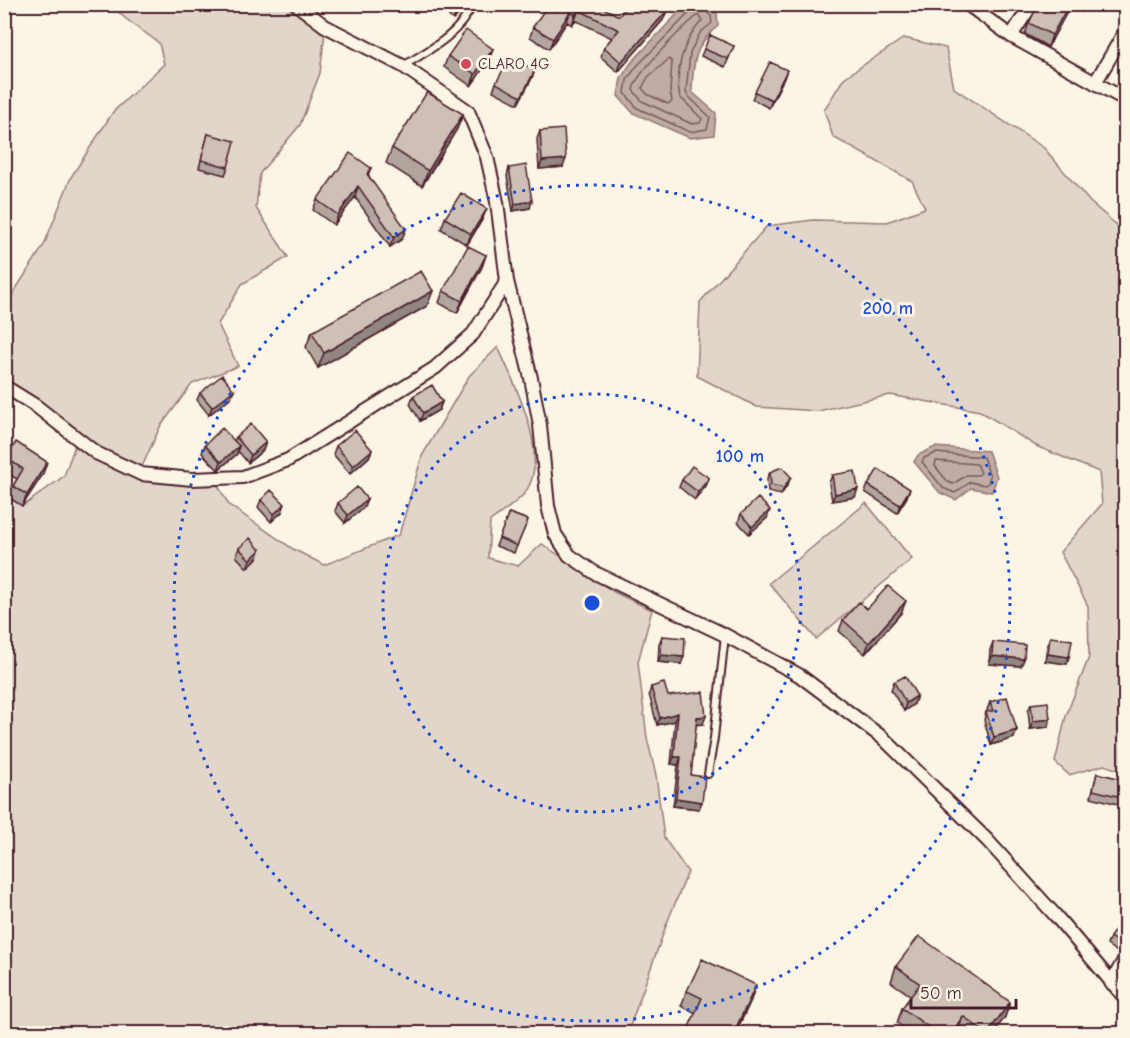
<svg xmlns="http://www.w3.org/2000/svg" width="1130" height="1038" viewBox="0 0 1130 1038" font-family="'Comic Neue',sans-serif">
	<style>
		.green { fill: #e2d5ca; stroke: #967a7a; stroke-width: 1.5 }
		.water { fill: #c0aca5; stroke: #917474; stroke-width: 1.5 }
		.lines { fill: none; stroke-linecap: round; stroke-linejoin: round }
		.shore { stroke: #79575c; stroke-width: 1.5 }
		.lane-casing { stroke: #4a1f2b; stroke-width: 10 }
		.street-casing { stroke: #4a1f2b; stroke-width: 16 }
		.lane { stroke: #fcf5e5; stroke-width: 6 }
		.street { stroke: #fcf5e5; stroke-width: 12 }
		.wall { fill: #b2a59d; stroke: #4a1f2b; stroke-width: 1.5 }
		.shaded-wall { fill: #918680; stroke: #4a1f2b; stroke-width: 1.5 }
		.building { fill: #cfc0b7; stroke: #4a1f2b; stroke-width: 1.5 }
		.ring { fill: none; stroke: #1d4ed8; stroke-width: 3; stroke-dasharray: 3 6 }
		.poi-dot { fill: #d1495b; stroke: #fcf5e5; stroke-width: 2 }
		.labels { text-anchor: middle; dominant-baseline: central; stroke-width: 6; stroke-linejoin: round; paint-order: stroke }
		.poi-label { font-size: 16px; fill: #4a1f2b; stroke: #fcf5e5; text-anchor: start }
		.centre { fill: #1d4ed8; stroke: #fcf5e5; stroke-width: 3 }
		.ring-label { font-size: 18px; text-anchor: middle; font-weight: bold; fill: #1d4ed8; stroke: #fcf5e5; stroke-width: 6; stroke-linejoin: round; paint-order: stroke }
	</style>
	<rect width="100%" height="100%" fill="#fcf5e5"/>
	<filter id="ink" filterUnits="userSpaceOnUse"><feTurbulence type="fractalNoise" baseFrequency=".0167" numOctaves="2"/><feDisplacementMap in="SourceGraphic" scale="12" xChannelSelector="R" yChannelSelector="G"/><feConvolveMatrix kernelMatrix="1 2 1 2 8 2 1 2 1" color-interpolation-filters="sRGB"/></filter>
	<g filter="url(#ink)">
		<!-- green -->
		<path class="green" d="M111,5h180l34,27 -5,41 -20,52 -40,48 -4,35 32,49 -46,27 -24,40 20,42 -46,18 -32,43 -19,42 29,3 41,1 18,32 64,44 31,16 75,-30 23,-79 47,-80 29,-29c16,36 56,113 25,148 -9,10 -22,18 -33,26l-2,37 30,8 24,-22 72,48 38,18 -14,52 9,76 9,37 8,63 24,34 -21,51 -37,103 -1,7h-624l-1,-538 19,11 41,-30 14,-39 -53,-46 -20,-10v-75l39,-61 27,-68 42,-65 51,-48 -5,-21 -33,-24z
			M904,38l42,10 8,40 90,60 46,54 35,30v540l-21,-7 -35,10 -14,-13 11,-46 23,-59 -1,-51 -28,-54 42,-48 -3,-32 -63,-26 -56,-35 -90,-16 -72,16 -61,-4 -60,-31 3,-74 67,-76 46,-6 74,2 38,-14 -13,-27 -79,-44 -9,-27 20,-32z
			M866,503l46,56 -96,80 -47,-56z"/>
		<!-- water -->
		<path class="water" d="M690,5h17l10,8 1,13c-24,19 -25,37 -26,66l24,21 -2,22 -24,3 -57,-25 -15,-17 3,-18 10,-15 47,-50z
			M935,447l53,4 9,26 -5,15 -21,-4 -15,12 -16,-7 -26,-31 4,-7z"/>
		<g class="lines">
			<!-- shore -->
			<path class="shore" d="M693,4l-2,7 -55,56 -9,13 -2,13 12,15 53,24 17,-3 3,-12 -22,-21 -2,-4 4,-39 10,-20 12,-10 -1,-7 -6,-6 -1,-6
				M697,16h3l2,5c-18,18 -28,50 -22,76l22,22 -2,4 -8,1 -50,-23 -9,-11c2,-16 49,-62 64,-74z
				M669,59l3,3 -2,29 2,10 -4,3 -21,-10 -5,-6 6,-11z
				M936,453l47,4 7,19 -2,7 -3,2 -15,-3 -15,11 -12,-5 -21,-26 2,-4z
				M936,461l41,3 4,9 -3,2h-11l-14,9 -5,-2 -13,-16z"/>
			<defs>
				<path id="lane" d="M403,66c28,-17 56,-31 70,-62
					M708,774l6,-36 11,-103"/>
				<path id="street" d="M296,4l29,22 78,40 65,45 19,46 10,45 10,79 24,97 9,47 8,81 7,28 14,21 26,18 130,62 74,40 84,63 104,102 68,75 71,84
					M967,4l44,32 115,64
					M1011,36l21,-32
					M1095,83l31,-53
					M4,386l32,20 60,47 45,21 51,5 51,-2 45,-17 147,-92 38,-34 34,-53
					M1111,983l15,-26"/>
			</defs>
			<!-- lane casing -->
			<use href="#lane" class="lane-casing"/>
			<!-- street casing -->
			<use href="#street" class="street-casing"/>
			<!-- lane -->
			<use href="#lane" class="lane"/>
			<!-- street -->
			<use href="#street" class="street"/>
		</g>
		<!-- wall -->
		<path class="wall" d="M436,4h30l-1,4 -12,12z
			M561,4l58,12 44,4 -45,52 -17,-15 3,-10 8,-9 -37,-18 -3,5 -5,-3 -18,27 -19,-12 3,-10 23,-16z
			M1044,4h42l-4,8 -12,-7 -3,7 -19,35 -23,-13 4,-11z
			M1103,4h14l-4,7z
			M734,46l-9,21 -24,-11 3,-7z
			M493,49l-4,11 -18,26 -27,-19 4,-11z
			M535,70l-3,8 -14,26 -25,-13 3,-8z
			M784,78l-15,30 -17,-9 3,-7z
			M463,114l-6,15 -35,57 -36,-23 6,-15z
			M540,131l23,36 -24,2 -2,-30z
			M208,134l20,33 -3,8 -26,-7z
			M371,168l-3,7 34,64 -12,8 -35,-50 -21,28 -21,-15 4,-10z
			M509,168l21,40 -17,3 -6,-35z
			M445,218l37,2 -15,25 -26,-16z
			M486,255l-4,12 -25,46 -18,-10 4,-12z
			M427,306l-109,62 -12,-21 6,-15z
			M200,393l31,4 -22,18 -12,-15z
			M413,396l29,6 -3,8 -19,11 -10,-17z
			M236,437l30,5 -3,8 -15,13 -10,-12 -1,3 -19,16 -16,-17 3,-8 29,-4z
			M336,446l36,4 -3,7 -19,17 -17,-20z
			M6,458l37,16 -21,32 -14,-9 5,-11 4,-7 -13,-8v-10z
			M770,472l18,12 -7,11 -13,-3 -1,-13z
			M832,475l23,22 -23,4 -3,-18z
			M709,478l-3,8 -11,14 -16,-13 3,-7z
			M868,485l39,12 -10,16 -32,-21z
			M261,500l21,12 -11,10 -13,-15z
			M338,503l26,4 -19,16 -10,-12z
			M509,513l19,7 -14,33 -18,-7z
			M741,514l26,4 -18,16 -11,-12z
			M239,548l19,9 -11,11 -11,-12z
			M867,609l34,4 -36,41 -26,-23 4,-11z
			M662,636l19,28 -23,-2 1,-18z
			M1050,637l19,20 -2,7 -22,-3 2,-16z
			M993,642l31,17 -3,7 -32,-2 1,-14z
			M894,682l20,22 -10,7 -13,-21z
			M651,687l17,9 35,28h-7l-5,51 8,34 -26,-3 5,-41 -7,-1 4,-43 -18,4 -8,-31z
			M990,702l24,36 -23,7 -7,-25 2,-8h2l-1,-2z
			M1031,704l19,15 -2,8 -18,2 -2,-18z
			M1097,773l28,7v26l-34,-9z
			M1125,928v21l-3,1 -3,3 -12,-8 3,-8z
			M896,966l114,36 -5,15 -12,17h-32l-3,-3 -2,3h-44l-15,-11 5,-15 9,-12 -20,-14z
			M687,991l64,9 -16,34h-49l10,-21 -15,-7z"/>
		<!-- shaded-wall -->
		<path class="shaded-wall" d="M464,4h2l-1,4 -12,12 3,-7z
			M1069,4h1l-3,8 -19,35 4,-12z
			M579,10l-4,10 -3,5 3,-10z
			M667,11l-4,9 -45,52 3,-10z
			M570,12l-3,10 -18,27 4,-10z
			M493,49l-4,11 -18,26 4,-12z
			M535,70l-3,8 -14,26 3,-7z
			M787,70l-3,8 -15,30 3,-8z
			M463,114l-6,15 -35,57 6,-15z
			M566,159l-3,8 -24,2 3,-8z
			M358,186l-3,11 -21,28 4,-10z
			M532,201l-2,7 -17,3 2,-7z
			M487,209l-5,11 -15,25 4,-11z
			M406,229l-4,10 -12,8 4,-10z
			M486,255l-4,12 -25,46 5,-12z
			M433,291l-6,15 -109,62 6,-15z
			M234,390l-3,7 -22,18 3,-8z
			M442,402l-3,8 -19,11 3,-8z
			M266,442l-3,8 -15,13 3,-8z
			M239,446l-2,8 -19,16 3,-8z
			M372,450l-3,7 -19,17 3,-8z
			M47,462l-4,12 -21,32 5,-11z
			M791,477l-3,7 -7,11 3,-7z
			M709,478l-3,8 -11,14 3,-8z
			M858,489l-3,8 -23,4 3,-7z
			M910,489l-3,8 -10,16 3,-8z
			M367,499l-3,8 -19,16 3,-8z
			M285,504l-3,8 -11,10 3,-8z
			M770,510l-3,8 -18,16 3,-7z
			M260,550l-2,7 -11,11 3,-8z
			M906,601l-5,12 -36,41 4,-11z
			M1048,654l21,3 -2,7 -22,-3z
			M661,655l23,2 -3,7 -23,-2z
			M992,656l32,3 -3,7 -32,-2z
			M917,696l-3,8 -10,7 2,-8z
			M678,713l-3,8 -18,4 3,-7z
			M706,716l-3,8 -9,1 3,-8z
			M1050,719l-2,8 -18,2 3,-8z
			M1017,730l-3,8 -23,7 3,-8z
			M674,757h7l-3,8 -7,-1z
			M676,798l26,4 -3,7 -26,-3z
			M1125,942v7l-3,1 -3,3 3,-8z
			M756,985l-5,15 -16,34h-2z
			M1010,1002l-5,15 -12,17h-6z
			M963,1016l-5,15 -2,3h-5z"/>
		<!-- building -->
		<path class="building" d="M447,4h17l-8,9z
			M561,4h35l23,12 10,-12h31l7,7 -46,51 -17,-15 15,-17 -40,-20 -4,5 -5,-3 -17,27 -20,-12 14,-21 9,5z
			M1044,4h25l-17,31 -23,-12 9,-18 4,3z
			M466,30l27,19 -18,25 -27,-18z
			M710,35l24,11 -6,13 -24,-10z
			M510,57l25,13 -14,27 -25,-14z
			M770,62l17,8 -15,30 -17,-8z
			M427,92l36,22 -35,57 -36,-23z
			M564,129l2,30 -24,2 -2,-30z
			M208,134l27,7 -7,26 -27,-7z
			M350,153l21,15 -4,6 39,55 -12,8 -36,-51 -20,29 -21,-15z
			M526,165l6,36 -17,3 -6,-36z
			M461,193l26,16 -16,25 -26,-16z
			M468,246l18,9 -24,46 -19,-10z
			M421,271l12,20 -109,62 -12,-21z
			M222,375l12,15 -22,17 -12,-14z
			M432,385l10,17 -19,11 -10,-17z
			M251,424l15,18 -15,13 -15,-18z
			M222,428l17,18 -18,16 -16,-17z
			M355,430l17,20 -19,16 -17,-20z
			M16,442l31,20 -20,33 -14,-9 10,-17 -17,-11z
			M692,466l17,12 -11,14 -16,-12z
			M782,467l9,10 -7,11 -13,-3 -1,-13z
			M878,469l32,20 -10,16 -32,-20z
			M855,471l3,18 -23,5 -3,-19z
			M357,487l10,12 -19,16 -10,-12z
			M271,490l14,14 -11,10 -13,-14z
			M758,498l12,12 -18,17 -11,-13z
			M509,513l19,7 -11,26 -18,-8z
			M250,538l10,12 -10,10 -11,-12z
			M888,586l18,15 -37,42 -26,-23 16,-18 8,7z
			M662,636l23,2 -1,19 -23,-2z
			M1050,637l22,3 -3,17 -21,-3z
			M993,642l32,3 -1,14 -32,-3z
			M905,676l12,20 -11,7 -12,-21z
			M664,683l4,13 35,-4 3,24 -9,1 -6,58 14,2 -3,25 -26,-4 5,-41h-7l4,-44 -18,5 -9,-31z
			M1007,697l10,33 -23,7 -8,-25 7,-1 -3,-9z
			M1048,702l2,17 -17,2 -2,-17z
			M1097,773l28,7v18l-32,-8z
			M1119,924l6,4v14l-3,3 -12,-8z
			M919,936l91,66 -23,32 -24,-18 -12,18h-13l-36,-26 18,-24 -24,-18z
			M702,959l54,26 -23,49h-31l-13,-7 13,-29 -15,-7z"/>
	</g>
	<!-- distance rings -->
	<g class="ring">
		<circle cx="592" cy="603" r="209"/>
		<circle cx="592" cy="603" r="418"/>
	</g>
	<!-- markers -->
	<circle class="poi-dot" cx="466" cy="64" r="6"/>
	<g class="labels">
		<!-- poi labels -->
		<g class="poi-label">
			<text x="478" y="64">CLARO 4G</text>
		</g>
	</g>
	<circle cx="592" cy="603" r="9" class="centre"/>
	<g class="ring-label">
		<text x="888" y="314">200 m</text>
		<text x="740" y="462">100 m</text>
	</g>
	<!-- margin -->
	<rect width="1130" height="1038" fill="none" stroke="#fcf5e5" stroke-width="24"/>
	<rect x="12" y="12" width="1106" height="1014" fill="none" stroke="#4a1f2b" stroke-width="2" filter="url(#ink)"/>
	<!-- scale -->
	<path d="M911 999v9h105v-9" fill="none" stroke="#4a1f2b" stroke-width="3"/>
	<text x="920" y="999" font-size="18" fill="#4a1f2b" stroke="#fcf5e5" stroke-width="4.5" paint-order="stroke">50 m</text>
</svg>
